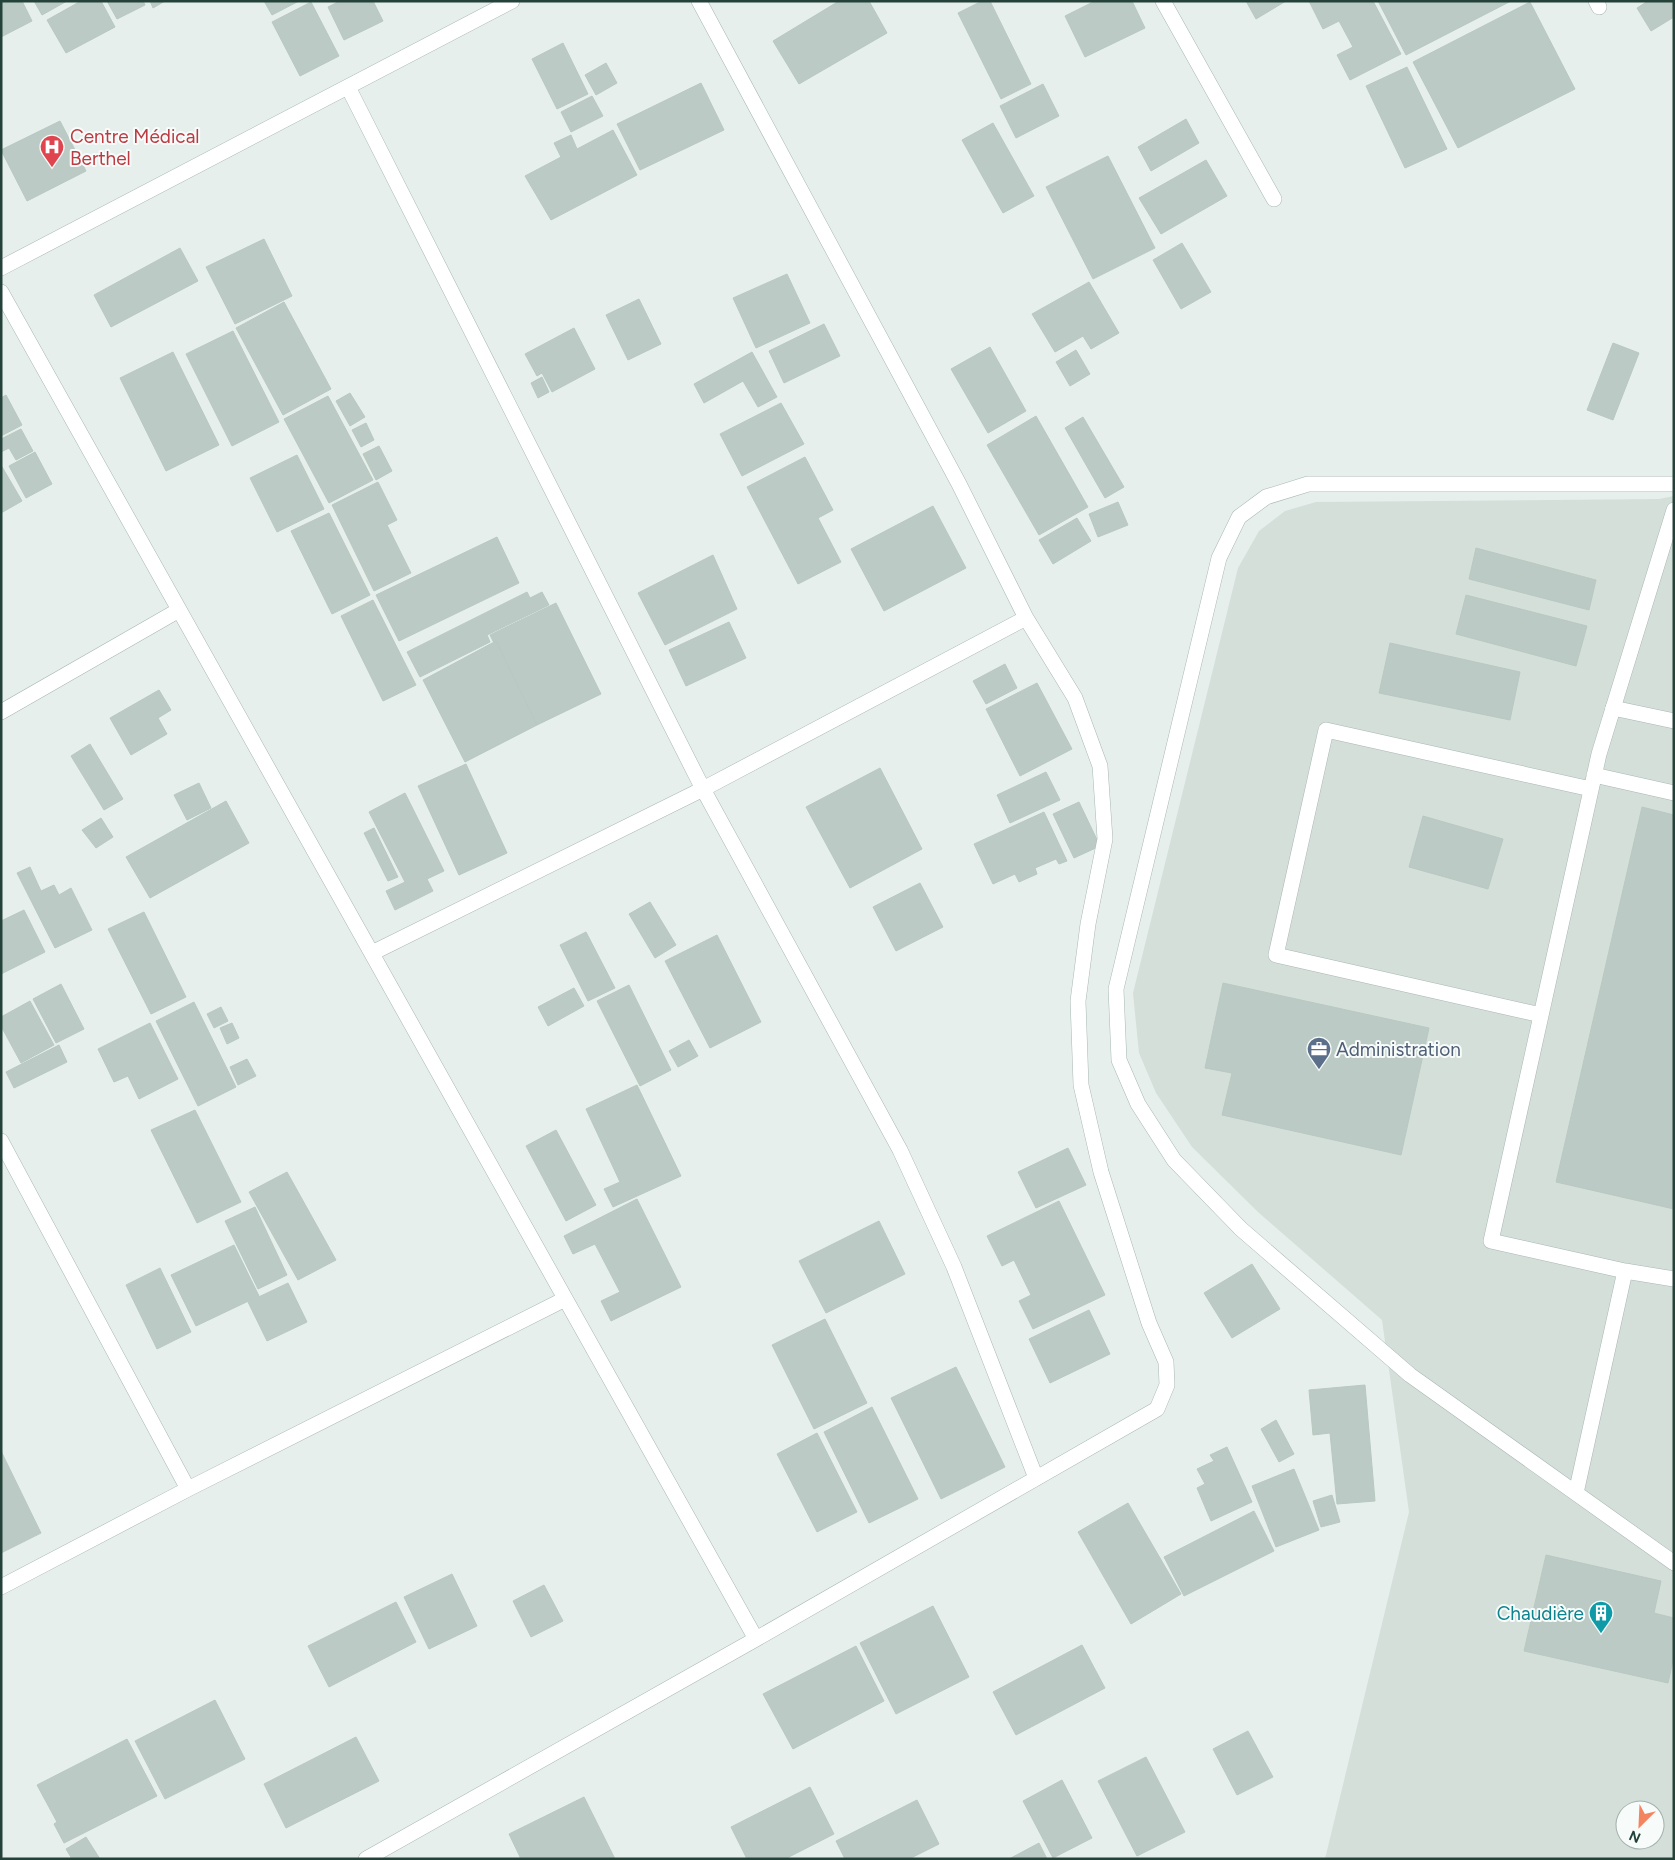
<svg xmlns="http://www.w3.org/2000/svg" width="1675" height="1860" viewBox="0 0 1675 1860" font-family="Figtree,sans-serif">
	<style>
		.built { fill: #d4dfda; fill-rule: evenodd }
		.building { fill: #bbcac4; stroke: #b8c9c2 }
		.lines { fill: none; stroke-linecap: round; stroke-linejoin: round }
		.lane-casing { stroke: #a8b8b2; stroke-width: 16 }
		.street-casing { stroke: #a8b8b2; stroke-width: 16 }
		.lane { stroke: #fff; stroke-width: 15 }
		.street { stroke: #fff; stroke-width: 15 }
		.labels { text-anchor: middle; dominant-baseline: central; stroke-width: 4; stroke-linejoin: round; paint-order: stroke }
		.health-label { font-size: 19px; fill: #be3a42; stroke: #f7fbf9; text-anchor: start }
		.service-label { font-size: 19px; fill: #4e5e75; stroke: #f7fbf9; text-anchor: start }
		.culture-label { font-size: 19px; fill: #0d838f; stroke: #f7fbf9; text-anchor: end }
	</style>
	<rect width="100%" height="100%" fill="#e6efeb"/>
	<!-- built -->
	<path class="built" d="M1674,496v1363h-349l84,-347 -27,-192 -124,-108 -66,-65 -36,-54 -17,-40 -6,-60 105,-425 21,-37 26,-20 31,-9 343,-3zM1625,1810h30v30h-30z"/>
	<!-- building -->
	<path class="building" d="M1,1h21l10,20 -31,16z
		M34,1h33l-25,14z
		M81,1h20l14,26 -49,26 -19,-33z
		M107,1h36l2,4 -28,14z
		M150,1h15l-12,7z
		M264,1h35l-27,14z
		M340,1h33l10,20 -39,19 -16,-33z
		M839,1h30l18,32 -88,51 -26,-43z
		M982,1h8l41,83 -30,15 -43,-86z
		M1095,1h37l13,27 -60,29 -20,-41z
		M1246,1h40l-30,18z
		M1309,1h64l28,53 -51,26 -13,-25 16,-8 -14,-26 -16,8z
		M1378,1h133l-105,54z
		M1648,1h26v16l-23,14 -14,-23z
		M311,2l28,54 -39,20 -28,-54z
		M1530,2l45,87 -117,59 -45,-86z
		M563,43l25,51 -31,15 -25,-50z
		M606,63l11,20 -21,12 -11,-20z
		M1407,67l40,82 -42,19 -39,-82z
		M701,83l23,47 -84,40 -23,-46z
		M1043,84l16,32 -43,22 -16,-32z
		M592,96l11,20 -32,16 -10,-20z
		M1186,119l13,24 -48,28 -13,-24z
		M60,121l26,50 -59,30 -26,-51z
		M993,123l41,73 -31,17 -41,-73z
		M613,130l24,45 -86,45 -26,-44 36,-19 -7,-14 17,-8 6,14z
		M1108,156l47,92 -62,31 -47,-92z
		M1206,160l21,36 -66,38 -22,-36z
		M264,239l28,57 -57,28 -29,-57z
		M1182,243l29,49 -30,17 -28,-49z
		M180,248l18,33 -87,46 -17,-32z
		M787,274l23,49 -54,25 -23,-50z
		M1089,282l30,51 -28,16 -8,-13 -28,16 -23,-38z
		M639,299l22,45 -33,16 -22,-45z
		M284,302l47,87 -48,26 -47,-87z
		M824,324l16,32 -56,27 -15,-32z
		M574,328l21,41 -43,23 -10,-19 -5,3 -12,-22z
		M233,331l46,91 -47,24 -46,-92z
		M1613,343l26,10 -26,67 -26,-10z
		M990,347l36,64 -38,22 -37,-64z
		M1076,350l14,24 -20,12 -14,-24z
		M173,352l46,93 -53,26 -46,-93z
		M752,352l25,45 -19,10 -15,-26 -39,22 -10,-19z
		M542,377l7,15 -11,6 -7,-15z
		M350,393l15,24 -15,9 -14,-25z
		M6,395l16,30 -21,11v-38z
		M328,396l45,84 -44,23 -45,-84z
		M781,403l23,41 -62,32 -22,-42z
		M1036,416l52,91 -49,28 -52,-90z
		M1083,417l41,70 -19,11 -40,-70z
		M366,423l8,17 -13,7 -9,-17z
		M21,429l12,22 -17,9 -7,-12 -8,4v-13z
		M379,446l13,25 -16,9 -13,-26z
		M35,452l17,32 -26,14 -17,-32z
		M297,455l27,54 -47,23 -27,-54z
		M805,457l28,53 -15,8 23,44 -43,22 -51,-97z
		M1,465l21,36 -21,12z
		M378,482l19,38 -10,5 24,48 -37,18 -42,-86z
		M1118,502l10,23 -30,12 -9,-23z
		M933,506l33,62 -82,43 -33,-62z
		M329,513l41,82 -38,19 -41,-83z
		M1077,518l14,23 -38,23 -14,-24z
		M497,537l22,46 -120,58 -23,-46z
		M1476,548l120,32 -7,30 -120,-31z
		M713,555l24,54 -72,36 -27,-52z
		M527,592l3,6 12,-6 7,13 -62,30 3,7 -70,35 -13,-25z
		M1466,595l121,31 -11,40 -120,-32z
		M373,600l43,85 -33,16 -42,-85z
		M556,603l45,91 -64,31 -41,-84 -2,2 -4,-8z
		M729,622l17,36 -60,28 -17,-36z
		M496,641l41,84 -72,37 -42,-82z
		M1390,643l130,29 -10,48 -131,-27z
		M1005,664l12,24 -31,16 -13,-23z
		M1037,683l35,66 -52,27 -34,-67z
		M159,690l12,20 -13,8 9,16 -36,21 -21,-37z
		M90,744l33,55 -19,11 -33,-54z
		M466,764l41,89 -48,22 -41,-89z
		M880,768l42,81 -72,39 -44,-81z
		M1046,772l14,28 -50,23 -13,-28z
		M199,783l12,25 -24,12 -13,-25z
		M405,793l39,78 -17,8 6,12 -38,19 -9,-19 19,-9 -36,-70z
		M226,801l23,42 -99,55 -24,-41z
		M1079,802l21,44 -26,12 -21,-44z
		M1642,807l32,8v394l-118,-27z
		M1044,812l23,49 -8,3 -3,-5 -21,9 2,6 -18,8 -4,-8 -22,10 -19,-40z
		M1423,816l80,23 -15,50 -79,-22z
		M101,818l12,19 -17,11 -14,-18z
		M374,828l24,49 -10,4 -24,-48z
		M30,867l11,24 13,-6 5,10 12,-7 21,42 -37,18 -38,-75z
		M920,883l23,44 -47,24 -23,-44z
		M650,902l26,43 -21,13 -26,-44z
		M24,910l21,42 -44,22v-53z
		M144,912l42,85 -35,17 -43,-85z
		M586,932l29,56 -27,13 -28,-56z
		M717,935l44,87 -51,26 -45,-87z
		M1223,983l206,45 -28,127 -179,-40 10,-42 -27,-5z
		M61,984l23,45 -28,14 -23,-44z
		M629,985l42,85 -31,16 -43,-85z
		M574,988l10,18 -36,20 -10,-19z
		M30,1001l24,44 -33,18 -20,-37v-9z
		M194,1002l42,85 -38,19 -42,-85z
		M221,1007l7,14 -14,7 -7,-14z
		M150,1023l28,56 -39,20 -11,-23 -14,6 -16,-33z
		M232,1023l7,15 -12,6 -7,-16z
		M689,1040l9,16 -20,11 -9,-16z
		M59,1045l8,17 -53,26 -8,-16z
		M247,1059l9,17 -18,9 -8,-18z
		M637,1085l44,91 -68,31 -9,-18 16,-7 -34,-73z
		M195,1110l46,92 -44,21 -46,-93z
		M556,1130l40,75 -30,16 -40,-75z
		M1068,1148l18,37 -50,23 -18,-36z
		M287,1172l49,88 -38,20 -49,-88z
		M637,1199l44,88 -70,34 -10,-20 19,-9 -25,-48 -22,10 -9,-18z
		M1059,1201l46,94 -72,34 -14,-28 12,-6 -17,-35 -12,6 -15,-30z
		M255,1207l32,68 -29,14 -33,-68z
		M879,1221l26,53 -79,39 -27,-52z
		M234,1245l25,51 -63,30 -25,-51z
		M1252,1264l28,45 -48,29 -28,-45z
		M160,1268l31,64 -34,17 -31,-64z
		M288,1283l19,39 -40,19 -19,-39z
		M1089,1310l21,44 -60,29 -21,-44z
		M825,1319l42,84 -53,26 -42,-84z
		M956,1367l49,100 -64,32 -50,-101z
		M1365,1385l10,116 -38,3 -7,-71 -17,2 -4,-45z
		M872,1407l46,92 -49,24 -45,-91z
		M1276,1420l18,34 -15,8 -18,-33z
		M817,1433l40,79 -40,20 -40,-78z
		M1227,1447l25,55 -41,19 -14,-33 8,-4 -8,-15 17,-8 -4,-6z
		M1,1451l40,82 -40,20z
		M1294,1469l25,61 -43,17 -24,-61z
		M1332,1495l8,27 -19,5 -8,-26z
		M1128,1503l53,91 -50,30 -53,-92z
		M1254,1511l20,40 -90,45 -20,-39z
		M1546,1555l115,26 -7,32 20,5v38l-6,27 -144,-32z
		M452,1574l25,52 -48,23 -25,-52z
		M544,1585l19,36 -32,16 -18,-36z
		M396,1602l20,40 -87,45 -21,-41z
		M933,1606l36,71 -73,37 -36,-71z
		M1082,1645l23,43 -89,47 -23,-43z
		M856,1646l28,55 -91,48 -30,-55z
		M215,1700l30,59 -80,40 -30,-58z
		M1248,1731l25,46 -36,18 -24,-46z
		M356,1737l23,44 -93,47 -22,-44z
		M127,1739l30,57 -93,47 -10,-19 3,-2 -20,-37z
		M1146,1757l39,75 -48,24 -39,-75z
		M1062,1780l30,58 -39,20 -30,-57z
		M810,1787l24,47 -49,25h-38l-16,-32z
		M584,1797l31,62h-94l-12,-25z
		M917,1800l22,44 -30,15h-64l-9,-18z
		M86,1837l14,22h-28l-6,-10z
		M1039,1843l8,16h-38z"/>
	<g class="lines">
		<defs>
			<path id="lane" d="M1674,484h-366l-42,13 -27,20 -20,41 -103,431 3,71 19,44 36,56 67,69 169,146 264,188
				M1674,510l-75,244 -108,487 134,30 49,8
				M1594,775l80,18
				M1541,1015l-265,-60 50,-225 265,59
				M1576,1493l49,-222"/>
			<path id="street" d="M1163,1l111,198
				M1596,1l3,6
				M348,87l355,702 197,361 54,117 82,211
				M1,268l511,-267
				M1,292l755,1347
				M1613,708l61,13
				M1,712l178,-102
				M372,953l331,-164 323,-171 -67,-134 -260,-483
				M1,1141l187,348
				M1,1587l187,-98 377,-190
				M366,1859l390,-220 401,-230 10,-24 -1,-23 -17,-39 -48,-151 -20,-87 -3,-84 10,-77 17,-85 -5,-73 -25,-68 -49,-80"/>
		</defs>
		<!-- lane casing -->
		<use href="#lane" class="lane-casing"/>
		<!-- street casing -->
		<use href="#street" class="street-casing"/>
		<!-- lane -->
		<use href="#lane" class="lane"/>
		<!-- street -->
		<use href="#street" class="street"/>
	</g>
	<!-- icons -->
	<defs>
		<symbol id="hospital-pin" viewBox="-11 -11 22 30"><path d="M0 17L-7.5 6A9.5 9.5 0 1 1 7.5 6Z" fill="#e0444e" stroke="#f7fbf9"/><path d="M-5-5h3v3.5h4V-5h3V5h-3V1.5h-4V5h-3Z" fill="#fff"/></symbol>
		<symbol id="office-pin" viewBox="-11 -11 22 30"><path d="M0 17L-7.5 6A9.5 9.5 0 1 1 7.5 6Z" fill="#5c6f8a" stroke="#f7fbf9"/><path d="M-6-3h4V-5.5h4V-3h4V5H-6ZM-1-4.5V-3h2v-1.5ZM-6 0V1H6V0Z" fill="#fff"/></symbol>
		<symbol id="building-pin" viewBox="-11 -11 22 30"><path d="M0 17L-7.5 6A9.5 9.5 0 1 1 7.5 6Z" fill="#0f9aa8" stroke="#f7fbf9"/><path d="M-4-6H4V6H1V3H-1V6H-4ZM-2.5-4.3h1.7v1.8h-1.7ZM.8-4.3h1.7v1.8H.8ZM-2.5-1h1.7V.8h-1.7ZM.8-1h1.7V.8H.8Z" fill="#fff"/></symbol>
	</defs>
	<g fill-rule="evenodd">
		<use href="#hospital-pin" x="38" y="133" width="28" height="38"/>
		<use href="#office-pin" x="1305" y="1035" width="28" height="38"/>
		<use href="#building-pin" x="1587" y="1599" width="28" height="38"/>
	</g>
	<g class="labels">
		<!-- health labels -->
		<g class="health-label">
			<text x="70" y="136">Centre Médical<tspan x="70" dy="22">Berthel</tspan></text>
		</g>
		<!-- service labels -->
		<g class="service-label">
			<text x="1336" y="1049">Administration</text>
		</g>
		<!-- culture labels -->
		<g class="culture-label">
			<text x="1584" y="1613">Chaudière</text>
		</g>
	</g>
	<!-- border -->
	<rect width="1675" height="1860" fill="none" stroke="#24423a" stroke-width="5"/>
	<!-- north arrow -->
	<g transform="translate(1640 1825) rotate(204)"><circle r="24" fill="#f7fbf9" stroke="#a3b1ad"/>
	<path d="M0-4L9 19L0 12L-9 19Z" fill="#f4845f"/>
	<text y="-8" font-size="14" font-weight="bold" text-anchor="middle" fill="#24423a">N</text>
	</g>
</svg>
